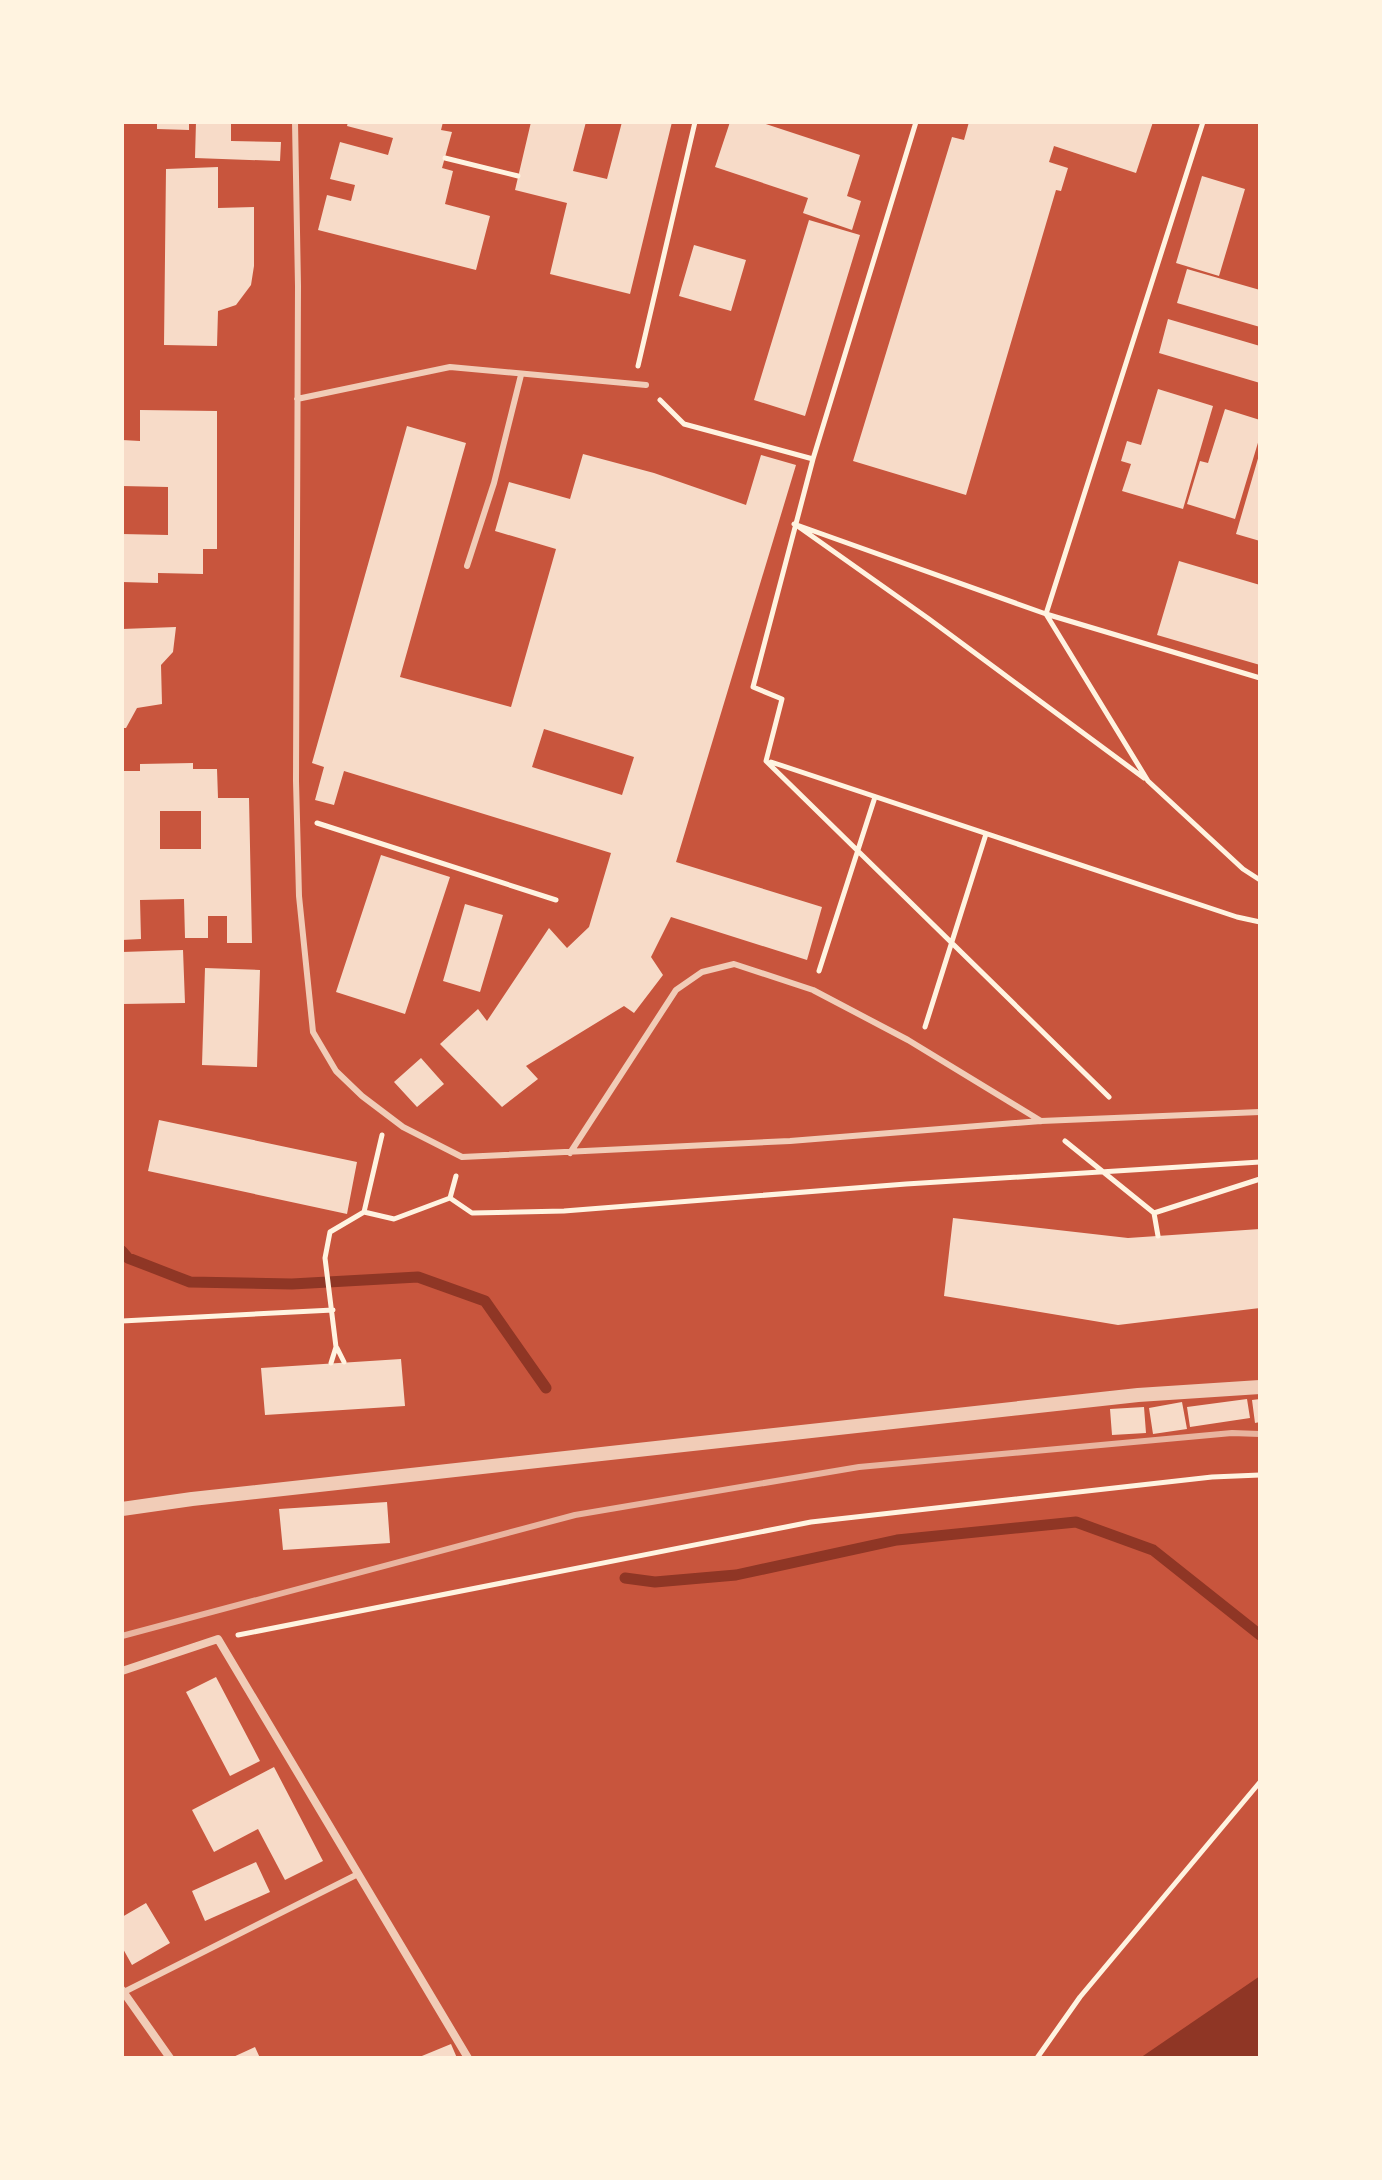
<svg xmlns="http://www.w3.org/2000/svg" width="1382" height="2180" viewBox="0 0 1382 2180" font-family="Karla,sans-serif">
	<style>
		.water { fill: #8f3625 }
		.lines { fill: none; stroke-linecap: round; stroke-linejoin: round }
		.stream { stroke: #8f3625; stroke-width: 11 }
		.building { fill: #f7dbc8; fill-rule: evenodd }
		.path { stroke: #fff3e0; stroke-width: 5 }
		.service { stroke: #f1ccb7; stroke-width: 6 }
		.minor { stroke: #f1ccb7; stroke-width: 8 }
		.tertiary { stroke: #f1ccb7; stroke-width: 14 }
		.rail { stroke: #e9b49f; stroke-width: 6 }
	</style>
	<rect width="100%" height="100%" fill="#c8553d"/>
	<!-- water -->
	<path class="water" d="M1260,1976v82h-120z"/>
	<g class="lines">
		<!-- stream -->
		<path class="stream" d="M122,1251l6,7 62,24 102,2 126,-7 67,24 61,87
			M625,1578l30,4 81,-7 161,-35 179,-18 77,28 107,85"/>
	</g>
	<!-- building -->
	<path class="building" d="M157,122h32v8l-32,-1z
		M196,122h35v19l50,1 -1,19 -85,-3z
		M348,122h95l-2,8 11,2 -10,36 11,3 -8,33 45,12 -14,54 -158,-40 9,-35 24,6 4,-16 -25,-6 10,-37 48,13 5,-17 -46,-12z
		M531,122h55l-13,49 34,8 15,-57h50l-42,172 -80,-20 17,-71 -52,-13z
		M730,122h30l100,33 -13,41 14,5 -9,29 -49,-17 5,-15 -93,-31z
		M969,122h184l-17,51 -82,-27 -5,16 19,6 -7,23 -5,-1 -90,305 -113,-34 99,-324 12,3z
		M218,167v41l36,-1v59l-3,19 -15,20 -18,6 -1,35 -53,-1 2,-176z
		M1202,176l43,13 -26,87 -43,-13z
		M809,220l51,15 -55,181 -51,-16z
		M694,245l52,15 -15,51 -52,-15z
		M1187,269l73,21v37l-83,-24z
		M1168,319l92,27v37l-101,-30z
		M1158,389l55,17 -30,103 -61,-18 9,-27 -10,-3 6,-20 14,4z
		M1225,409l35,11v16l-25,83 -48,-15 13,-43 8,2z
		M140,410l77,1v138h-14v25l-45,-1v10l-36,-1v-48l46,1v-48l-46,-1v-46l18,1z
		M407,426l59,17 -66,234 111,30 45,-158 -61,-18 14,-49 61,17 13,-45 71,19 92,32 15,-50 35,10 -120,397 146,45 -15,53 -136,-43 -20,40 12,18 -29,38 -10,-7 -98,60 12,13 -36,28 -62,-63 38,-35 9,12 62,-93 18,20 22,-21 22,-74 -267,-82 -10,34 -19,-5 9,-33 -12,-4zM544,729l90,28 -12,38 -90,-28z
		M1259,455h1v86l-24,-7z
		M1179,561l81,24v80l-103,-30z
		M176,627l-3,25 -12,13 1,39 -25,4 -11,20h-4v-99z
		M193,763v6h24l1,29h31l3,145h-25v-27h-19v22h-23l-1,-39 -44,1 1,39 -19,1v-169h18v-7zM160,811h41v38h-41z
		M381,855l69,22 -45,137 -69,-22z
		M465,904l38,11 -23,77 -37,-11z
		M183,950l2,53 -63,1v-52z
		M205,968l55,2 -3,97 -55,-2z
		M421,1058l23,26 -27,23 -23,-25z
		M159,1120l198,42 -10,52 -199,-43z
		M953,1218l175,20 132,-9v79l-142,17 -174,-29z
		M401,1359l4,47 -140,9 -4,-47z
		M1247,1399l3,19 -60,9 -3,-20z
		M1260,1399v23l-5,1 -3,-23z
		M1182,1402l5,27 -34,5 -4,-26z
		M1144,1407l2,26 -34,2 -2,-26z
		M387,1502l3,41 -107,7 -4,-41z
		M216,1677l44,84 -30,15 -44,-84z
		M274,1767l49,94 -38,19 -27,-51 -44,23 -22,-42z
		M256,1862l14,30 -65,29 -13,-30z
		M146,1903l24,40 -38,22 -10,-18v-30z
		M451,2044l6,14h-40z
		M255,2047l5,11h-29z"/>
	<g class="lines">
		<!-- path -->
		<path class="path" d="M916,122l-103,337 -60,228 29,12 -16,62 343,336
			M1203,122l-157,492 102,167 95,88 17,11
			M445,158l73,18
			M638,366l57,-244
			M660,400l24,24 129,35
			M794,524l252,90 214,64
			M799,527l130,92 215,159
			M771,762l466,155 23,5
			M317,823l239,77
			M819,971l56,-174
			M925,1027l61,-193
			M1065,1141l89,72
			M456,1176l-6,22 22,15 92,-2 342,-27 354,-22
			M364,1212l18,-77
			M1158,1236l-4,-23 106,-34
			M122,1321l211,-11
			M337,1348l7,14
			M331,1363l5,-16 -11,-89 5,-26 34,-20 30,7 56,-21
			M238,1635l573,-113 401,-45 48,-2
			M1037,2058l43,-61 180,-215"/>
		<!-- service -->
		<path class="service" d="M295,122l3,164 -2,495 3,115 14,136 23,39 26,25 41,31 59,30 328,-16 251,-20 219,-9
			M297,399l153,-32 196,18
			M467,566l27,-83 27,-108
			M570,1153l106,-163 26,-18 32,-8 79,26 95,50 133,81
			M122,1993l236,-119"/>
		<!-- minor -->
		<path class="minor" d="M122,1671l96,-32 250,419
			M122,1990l48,68"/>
		<!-- tertiary -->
		<path class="tertiary" d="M122,1509l70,-10 946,-104 122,-8"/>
		<!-- rail -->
		<path class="rail" d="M122,1636l453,-121 284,-48 373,-34 28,1"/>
	</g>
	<!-- border -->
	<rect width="1382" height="2180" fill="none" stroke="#fff3e0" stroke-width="248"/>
</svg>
